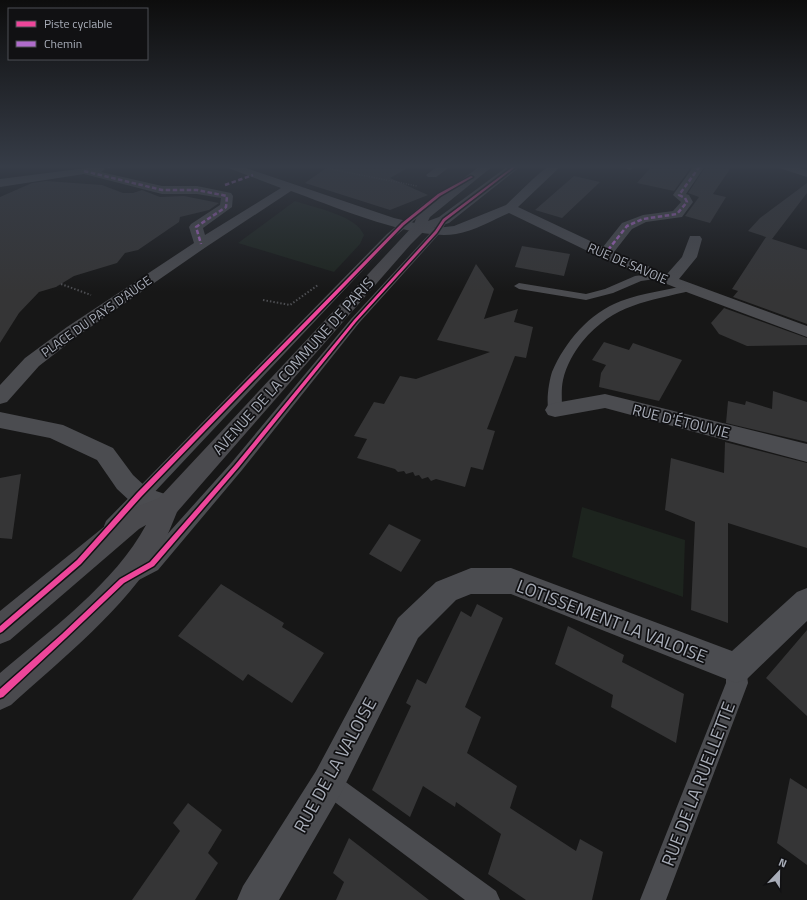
<svg xmlns="http://www.w3.org/2000/svg" width="807" height="900" viewBox="0 0 807 900" font-family="'Titillium Web',sans-serif">
	<style>
		.green { fill: #1d241e }
		.building { fill: #353536 }
		.lines { fill: none; stroke-linecap: round; stroke-linejoin: round }
		.path-far1 { stroke: #4d4e52; stroke-width: 1.5; stroke-dasharray: 1 1.5; stroke-linecap: butt }
		.path { stroke: #4d4e52; stroke-width: 2; stroke-dasharray: 1.5 2; stroke-linecap: butt }
		.lane { fill: #4b4c50; fill-rule: evenodd }
		.street { fill: #4b4c50; fill-rule: evenodd }
		.secondary { fill: #4a4a4e; fill-rule: evenodd }
		.quiet-far1 { stroke: #b06ccc; stroke-width: 2.5; stroke-dasharray: 4.5 2.5; stroke-linecap: butt }
		.quiet { stroke: #b06ccc; stroke-width: 3; stroke-dasharray: 6 3; stroke-linecap: butt }
		.cycleway-casing { stroke: #111113; stroke-width: 3 }
		.cycleway { fill: #ed469a; fill-rule: evenodd }
		.labels { text-anchor: middle; dominant-baseline: central; stroke-width: 3.5; stroke-linejoin: round; paint-order: stroke }
		.far-street-label { font-size: 13px; fill: #a8adb8; stroke: #111113 }
		.street-label { font-size: 15px; fill: #a8adb8; stroke: #111113 }
		.near-street-label { font-size: 18px; fill: #a8adb8; stroke: #111113 }
	</style>
	<rect width="100%" height="100%" fill="#171717"/>
	<!-- green -->
	<path class="green" d="M295,201c20,7 61,14 69,34l-4,9 -26,28 -96,-29z
		M582,507l103,33 -2,57 -111,-40z"/>
	<!-- building -->
	<path class="building" d="M329,166h82l-21,12 38,17 -38,15 -85,-27z
		M652,166h40l-18,25 -37,-8z
		M706,166h26l-19,28 13,3 -16,26 -25,-7 14,-19 -11,-4z
		M574,176l26,6 -38,36 -27,-8z
		M46,181l56,4 21,8h10l9,-3 18,7 24,-1 35,7 -10,7 -29,7 -1,5 -41,28 -13,3 -8,10 -43,13 -18,11 -17,5 -20,21 -19,30v-146l32,-14z
		M807,183v10l-35,46 -24,-8 12,-13z
		M766,237l41,13v74l-74,-27 5,-6 -6,-2z
		M522,246l48,8 -6,22 -49,-9z
		M476,264l18,25 -10,30 34,-10 -4,13 19,5 -7,31 -11,-2 -28,73 8,2 -12,39 -12,-3 -6,20 -29,-8 -5,2 -3,-4 -6,2 -3,-4 -4,1 -2,-4 -7,2 -2,-3 -6,1 -3,-3 -38,-11 10,-19 -13,-3 20,-34 10,2 16,-28 16,3 74,-27 -53,-12z
		M724,308l83,30v7l-60,1 -28,-12 -8,-11z
		M604,342l25,8 4,-7 49,17 -23,41 -60,-14 2,-14 5,-8 -14,-5z
		M773,391l34,11v40l-81,-19 2,-22 17,4 1,-4 26,8z
		M725,442l82,21v85l-79,-25v100l-37,-13 4,-88 -30,-12 6,-52 53,15z
		M21,474l-9,65 -12,-1v-60z
		M389,524l32,16 -20,32 -32,-18z
		M221,584l63,39 -2,4 42,26 -32,50 -44,-29 -5,7 -65,-45z
		M477,604l26,14 -38,89 16,10 -14,36 50,33 -7,22 66,43 4,-12 23,13 -11,48h-66l-38,-26 13,-40 -45,-32 -1,5 -32,-21 -13,31 -38,-27 39,-84 -5,-3 11,-24 9,5 35,-73 10,6z
		M568,626l56,29 -2,7 62,32 -8,49 -65,-36 2,-12 -58,-31z
		M807,630v86l-41,-38z
		M790,778l17,11v76l-30,-22z
		M188,803l34,27 -14,23 10,10 -23,37h-63l48,-69 -7,-8z
		M349,838l80,62h-93l8,-18 -11,-9z"/>
	<g class="lines">
		<!-- path-far1 -->
		<path class="path-far1" d="M315,166l102,20"/>
		<!-- path -->
		<path class="path" d="M61,284l30,11
			M263,300l27,5 28,-20"/>
		<!-- lane -->
		<path class="lane" d="M621,166h14l-5,4z
			M465,179h3v4l-39,25 -36,30 -275,293 -6,2 -6,-2 -2,-5 2,-5 281,-287 36,-30z
			M444,217l4,3 -9,14 -80,89 -117,147 -84,100 -25,13 -6,-3 -3,-6 3,-6 19,-10 86,-96 119,-143 82,-89 8,-12z
			M658,273l4,1 1,2 -1,2 -21,3 -28,12 -27,7 -67,-11 -5,-3 5,-3 67,11 19,-5 30,-13z
			M689,285l5,3 -1,2c-46,12 -78,13 -111,52 -8,10 -16,24 -19,38 -2,9 -1,20 -1,30l-2,4 -5,1 -5,-1c-5,-9 -1,-33 2,-42 13,-30 37,-59 69,-71 22,-8 45,-11 68,-16z
			M736,658l7,3 3,7 2,15 -82,217h-26l86,-217v-15l3,-7z
			M328,771l8,4 160,116 4,9h-35l-145,-109 -4,-8 4,-8z"/>
		<!-- street -->
		<path class="street" d="M102,166l3,3 -4,3 61,14h35l34,7 2,3 -1,11 -29,21 2,7 76,-47 -58,-22h17l154,52 42,10 18,-2 52,-21 27,-26 15,-13h13l-43,41 85,40 19,-24 21,-8 30,-4 8,-9 -8,-7 2,-3 19,-26h11l-19,28 3,1 4,7 -11,15 -36,5 -14,7 -18,23 53,22 15,-17 8,-21h10l2,3 -5,18 -18,22 128,47v11l-118,-44 -89,-36 -91,-44c-16,7 -35,18 -53,21 -42,7 -123,-28 -165,-43l-85,56 -127,88 -40,31 -32,36 -7,2v-19l25,-27 42,-31 127,-84 -5,-16 2,-3 29,-19 1,-7 -24,-4h-35l-78,-20 -84,13v-8z
			M438,166h13l-15,11h-8l-2,-2z
			M773,166h19l15,4v7z
			M605,394l202,50v18l-202,-54 -50,9 -7,-2 -3,-5 3,-5 7,-2z
			M0,412l63,13 50,23 20,27 14,13 30,10 3,7 -3,7 -9,3 -37,-13 -14,-13 -20,-29 -47,-22 -50,-10z
			M471,568h40l221,83 65,-59 10,-4v33l-60,58 -11,4 -225,-89h-40l-15,6 -38,38 -78,157 -61,105h-42l6,-14 73,-115 82,-153 38,-36z"/>
		<!-- secondary -->
		<path class="secondary" d="M480,166h13l-63,51 -2,4 11,-4 69,-51h13l-72,57 -25,8 -13,13 -234,268c-5,12 -10,25 -16,36 -37,62 -97,109 -150,157l-11,5v-37c48,-41 116,-91 146,-148l-7,4 -129,111 -10,4v-33l121,-98 38,-15 254,-272 6,-14z"/>
		<!-- quiet-far1 -->
		<path class="quiet-far1" d="M109,166v2
			M84,171l78,19h35l30,6 -1,11 -30,20 5,17
			M225,185l28,-10
			M608,250l19,-24 16,-7 34,-5 10,-12 -2,-4 -6,-3 21,-29"/>
		<!-- quiet -->
		<path class="quiet" d="M605,254l4,-5"/>
		<defs>
			<path id="cycleway" d="M514,166h3l-72,55 -8,12 -81,89 -117,145 -85,99 -30,17 -58,55 -63,59 -3,1v-9l62,-55 58,-55 30,-17 85,-97 119,-145 81,-89 8,-12z
				M471,176l2,1 -33,19 -36,29 -263,272 -60,67 -79,68 -2,1v-7l77,-66 60,-67 265,-270 36,-29z"/>
		</defs>
		<!-- cycleway casing -->
		<use href="#cycleway" class="cycleway-casing"/>
		<!-- cycleway -->
		<use href="#cycleway" class="cycleway"/>
	</g>
	<!-- sky -->
	<linearGradient id="sky" x2="0" y2="1"><stop stop-color="#0d0d0d"/><stop offset="0.57" stop-color="#363c47"/><stop offset="1" stop-color="#363c47" stop-opacity="0"/></linearGradient>
	<rect width="807" height="292" fill="url(#sky)"/>
	<g class="labels">
		<!-- far-street labels -->
		<g class="far-street-label">
			<text transform="translate(628 263) rotate(23)">RUE DE SAVOIE</text>
			<text transform="translate(96 316) rotate(-35)">PLACE DU PAYS D'AUGE</text>
		</g>
		<!-- street labels -->
		<g class="street-label">
			<text transform="translate(293 366) rotate(-48)">AVENUE DE LA COMMUNE DE PARIS</text>
			<text transform="translate(681 421) rotate(14)">RUE D'ÉTOUVIE</text>
		</g>
		<!-- near-street labels -->
		<g class="near-street-label">
			<text transform="translate(612 621) rotate(21)">LOTISSEMENT LA VALOISE</text>
			<text transform="translate(335 765) rotate(-61)">RUE DE LA VALOISE</text>
			<text transform="translate(698 784) rotate(-69)">RUE DE LA RUELLETTE</text>
		</g>
	</g>
	<!-- legend -->
	<rect x="8" y="8" width="140" height="52" fill="#111113" stroke="#4d4f55"/>
	<rect x="16" y="21" width="20" height="6" fill="#ed469a" stroke="#4d4f55"/>
	<text x="44" y="28" font-size="12" fill="#a8adb8">Piste cyclable</text>
	<rect x="16" y="41" width="20" height="6" fill="#b06ccc" stroke="#4d4f55"/>
	<text x="44" y="48" font-size="12" fill="#a8adb8">Chemin</text>
	<!-- north arrow -->
	<g transform="translate(779 872) rotate(22)" stroke="#111113" stroke-width="3" paint-order="stroke">
	<path d="M0-3L7 15L0 10L-7 15Z" fill="#a8adb8"/>
	<text y="-6" font-size="11" font-weight="bold" text-anchor="middle" fill="#a8adb8">N</text>
	</g>
</svg>
